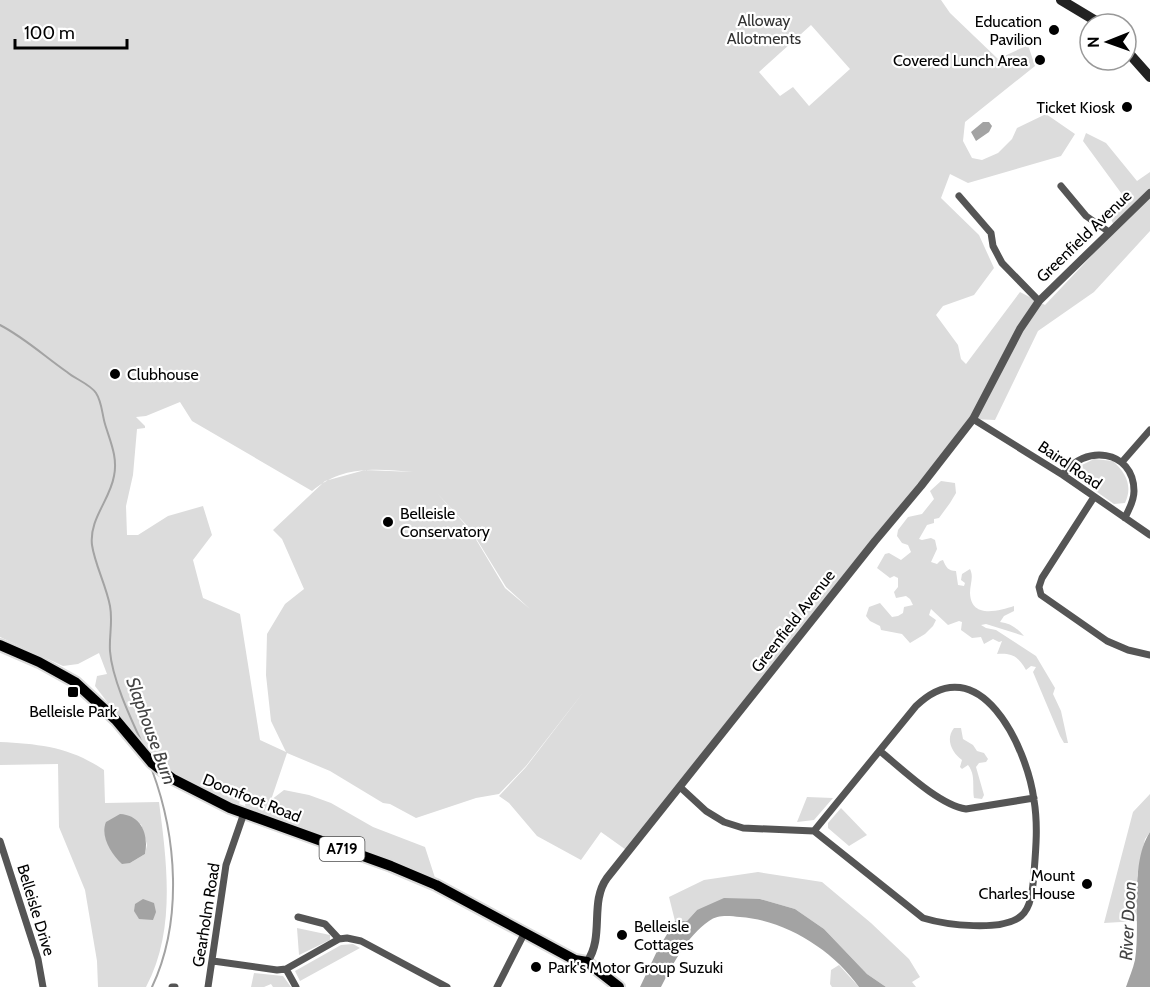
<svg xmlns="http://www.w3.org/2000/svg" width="1150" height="987" viewBox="0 0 1150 987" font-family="Cabin,sans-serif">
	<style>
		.green { fill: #dcdcdc; fill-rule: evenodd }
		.water { fill: #a3a3a3 }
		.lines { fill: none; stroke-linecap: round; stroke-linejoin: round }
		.stream { stroke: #a3a3a3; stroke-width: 2 }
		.primary-casing { stroke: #dbdbdb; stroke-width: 14 }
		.minor { stroke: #555; stroke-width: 7 }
		.tertiary { stroke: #555; stroke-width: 8 }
		.secondary { stroke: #222; stroke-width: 10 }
		.primary { stroke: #000; stroke-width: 10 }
		.poi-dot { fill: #000; stroke: #fff; stroke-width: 2 }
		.labels { text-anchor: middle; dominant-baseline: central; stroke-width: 4.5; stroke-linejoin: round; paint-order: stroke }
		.shield { fill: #fff; stroke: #4c4c4c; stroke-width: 1.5 }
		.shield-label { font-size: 15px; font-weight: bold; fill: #000 }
		.park-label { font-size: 16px; fill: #333; stroke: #fff }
		.poi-label { font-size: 16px; fill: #000; stroke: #fff; text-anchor: end }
		.street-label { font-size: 16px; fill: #000; stroke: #fff }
		.water-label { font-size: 18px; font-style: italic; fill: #444; stroke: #fff }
	</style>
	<rect width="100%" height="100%" fill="#fff"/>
	<!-- green -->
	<path class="green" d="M0,0h941l9,13 48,46 30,-14 7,21 -70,56 -2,19 9,17 10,2 16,-7 14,-14 5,-11 29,-14 29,20 -14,22 -93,27 -18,-9 -9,24 38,37 15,33 -20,27 -31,11 -7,9 22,30 3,14 5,5 54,-72 25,13 71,-75 -5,-11 13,-22 -41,-56 3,-8 20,10 31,38 13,-9v59l-56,61 -56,39 -43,89 -23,-1 -343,433 -28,-20 -20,28 -44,-24 -28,-33 -10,-7 27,-29 59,-77 -59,76 -27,28 -23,4 -60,20 -26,-14 -7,-1 -53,-32 -43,-18 -16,47 13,-10 25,5 22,8 42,24 52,20 12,37 -191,-75 -1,-5 7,-9 -11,-4 -2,15 -50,-21 -56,-49 -38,-50 2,-10 10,-2 -8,-21 -21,11 -15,2 -63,-29zM811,25l39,44 -41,37 -16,-19 -13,9 -21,-24zM180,402l12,19 120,70c31,-26 64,-22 102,-19l-49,-2 -40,11 -52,49 9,9 22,50 -19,15 -18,30 -1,41 5,46 15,31 -26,-12 -20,-126 -37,-16 -10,-38 19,-25 -9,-29 -35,10 -30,19h-11l-1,-29 7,-31 4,-46 8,-1v-2l-9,-9 10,-1zM436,492l35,38 35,57 24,22 -25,-21 -34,-57z
		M1094,459l19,2c13,12 20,25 12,42l-11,1 -34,-24 -4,-6 2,-7z
		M941,481l14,2 1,10 -6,10 -11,15 -5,1v4l-7,2 -8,14 3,1 9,-2 4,2 2,9 -6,13 6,2 3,-3 3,-1c3,7 5,11 13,11l2,14 6,1 1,-3 -4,-3 1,-6 8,-5c4,8 0,15 0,24 1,26 28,18 44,13v5l-10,5 -4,6c10,1 17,6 24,14l-38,-12 -5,1 5,3 10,2 40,26 19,32 -2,6 8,17 7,32h-4l-4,-7 -27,-64 3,-5 -5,-1 -5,4c-8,-14 -14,-17 -29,-16l5,-13 -3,1 -6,-3 -9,5 -3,-7 -9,1 -11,-8 1,-8 -3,-1 -11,4 -17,-16 -2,6 7,5 -3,6 -8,8 -15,9 -8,-9 -21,-4 -1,-4 -10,-5 -4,-5 3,-9 11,-4 12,14 6,-1 5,-3 1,-6 9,-2 -3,-6 -4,-3 -10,2 -2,-6 4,-5v-9l-4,-2 -4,2 -13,-10 8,-14 4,-1 12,7 10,-8 -3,-7 -6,-2 -5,-7 1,-6 10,-13 14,-3 12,-15 -4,-8z
		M954,728h7l2,11 10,6 4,6 7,2 4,6 -2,3 -7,1 -3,4 8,28 -2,4 -8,-1c-2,-11 2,-23 -6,-33l-6,4 -2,-2 2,-7c-10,-7 -17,-21 -8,-32z
		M0,742c40,2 70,5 104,28l1,33 54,-1c8,61 17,129 -13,185h-48l-1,-26 -12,-71 -26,-63 -1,-63 -58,1zM141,824l6,21 -2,9 -15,9 -17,-10 -2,-4z
		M1150,794v38l-5,7 -8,37 1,45 -34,2 29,-111z
		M807,797l26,1 -19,22 -17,2z
		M841,808l26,27 -18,11 -21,-18v-5z
		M758,872l64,10 49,41 38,36 11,18 -8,5 4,5h-30l-19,-13 -43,-45 -29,-20 -35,-10 -63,11 -10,11h-12l-6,-24 35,-17z
		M297,928l33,7v5l-31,15z
		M353,944l7,4 -60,33 -5,-10 46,-26z
		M839,965l20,22h-27l-2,-3 1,-14z
		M254,973l29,3 8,11h-18l-2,-3 -7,3h-13z"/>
	<!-- water -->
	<path class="water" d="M983,122h6l3,4 -3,6 -13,9 -5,-9z
		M120,814c21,1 29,20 25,40l-15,9 -8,1c-11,-10 -22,-28 -16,-42z
		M1150,832v155h-24c3,-9 7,-18 9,-27 6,-38 -6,-96 15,-128z
		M724,898l36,1 35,10 29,20 43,45 19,13h-27c-26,-37 -74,-67 -119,-70 -10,-1 -22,-3 -31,4 -22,15 -36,43 -48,66h-21l18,-38 17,-28h12l10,-11z
		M143,899l11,4 2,9 -3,8 -14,-1 -5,-8 1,-7z"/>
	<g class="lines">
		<!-- stream -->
		<path class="stream" d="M0,325c25,13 44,31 67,47 8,7 23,12 29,21 6,9 6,21 9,31 5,17 13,33 9,52 -4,24 -25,43 -22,69 3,20 14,40 18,61 3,16 -1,29 0,45 2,28 21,68 33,94
			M152,987c31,-66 25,-150 0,-217"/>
		<defs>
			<path id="primary" d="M0,645l39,17 36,20 41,38 36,43 21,16 57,29 161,58 45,19 139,75 12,2 32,25"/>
		</defs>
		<!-- primary casing -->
		<use href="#primary" class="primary-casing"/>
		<!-- minor -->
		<path class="minor" d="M1061,186l25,30 23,16
			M959,196l32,37 2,13 9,17 37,38
			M973,419l90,56 87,60
			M1122,462l28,-32
			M1063,475c20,-31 71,-26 71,16 0,11 -5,17 -9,27
			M1094,497l-52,81 -3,9 2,8 66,46 21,9 22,5
			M880,751c22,18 59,54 86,58l68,-11
			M680,787l26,24 18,11 19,6 71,3 109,87c23,7 79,14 98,-2 11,-9 12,-30 13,-43 2,-25 4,-49 0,-73 -7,-53 -55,-155 -118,-94l-102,125
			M0,841l38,118 5,28
			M298,917l27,7 14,15
			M213,961l64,9 9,-1 53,-30 8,-1 14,3 86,46
			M286,969l10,18
			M172,987h3
			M208,987l18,-122 18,-52
			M497,987l28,-55"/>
		<!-- tertiary -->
		<path class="tertiary" d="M587,962c18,-26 2,-59 20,-84l268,-337 46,-55 52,-67 47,-90 19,-28 111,-108"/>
		<!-- secondary -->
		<path class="secondary" d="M1061,0l40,24
			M1126,50l24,27"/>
		<!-- primary -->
		<use href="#primary" class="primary"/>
	</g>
	<!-- markers -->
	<g class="poi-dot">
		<circle cx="1054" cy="30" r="6"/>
		<circle cx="1040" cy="60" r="6"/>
		<circle cx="1127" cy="107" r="6"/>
		<circle cx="115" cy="374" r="6"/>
		<circle cx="388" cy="522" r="6"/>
		<rect x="67" y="686" width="12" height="12" rx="3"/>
		<circle cx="1087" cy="884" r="6"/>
		<circle cx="622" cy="935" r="6"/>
		<circle cx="536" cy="967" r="6"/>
	</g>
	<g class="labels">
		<!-- shield labels -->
		<rect class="shield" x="319.5" y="837" width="45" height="24" rx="4.5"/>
		<g class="shield-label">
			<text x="342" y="849">A719</text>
		</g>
		<!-- park labels -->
		<g class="park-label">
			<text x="764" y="20">Alloway<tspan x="764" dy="18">Allotments</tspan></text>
		</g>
		<!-- poi labels -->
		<g class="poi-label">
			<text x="1042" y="21">Education<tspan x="1042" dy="18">Pavilion</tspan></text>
			<text x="1028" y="60">Covered Lunch Area</text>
			<text x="1115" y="107">Ticket Kiosk</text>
			<text x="127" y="374" text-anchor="start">Clubhouse</text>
			<text x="400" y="513" text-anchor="start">Belleisle<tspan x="400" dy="18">Conservatory</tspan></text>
			<text x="73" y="711" text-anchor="middle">Belleisle Park</text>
			<text x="1075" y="875">Mount<tspan x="1075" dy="18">Charles House</tspan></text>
			<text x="634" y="926" text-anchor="start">Belleisle<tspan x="634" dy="18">Cottages</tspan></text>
			<text x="548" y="967" text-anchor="start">Park's Motor Group Suzuki</text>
		</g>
		<!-- street labels -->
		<g class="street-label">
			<text transform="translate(1084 236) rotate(-44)">Greenfield Avenue</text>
			<text transform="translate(1070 465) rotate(34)">Baird Road</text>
			<text transform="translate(793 621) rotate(-52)">Greenfield Avenue</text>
			<text transform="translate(252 798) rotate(22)">Doonfoot Road</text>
			<text transform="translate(36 910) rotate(73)">Belleisle Drive</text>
			<text transform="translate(206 915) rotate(-81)">Gearholm Road</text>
		</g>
		<!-- water labels -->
		<g class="water-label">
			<text transform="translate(151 731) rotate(70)">Slaphouse Burn</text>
			<text transform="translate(1128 921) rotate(-87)">River Doon</text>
		</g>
	</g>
	<!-- north arrow -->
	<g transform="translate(1108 42) rotate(269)"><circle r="28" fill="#ffffff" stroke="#999999" stroke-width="1.5"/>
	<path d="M0-4.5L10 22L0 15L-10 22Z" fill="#000000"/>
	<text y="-9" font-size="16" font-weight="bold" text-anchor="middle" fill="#000000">N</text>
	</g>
	<!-- scale -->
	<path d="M15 39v9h112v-9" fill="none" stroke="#000000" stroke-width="3"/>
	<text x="24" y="39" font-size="18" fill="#000000" stroke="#ffffff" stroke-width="4.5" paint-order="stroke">100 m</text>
</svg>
